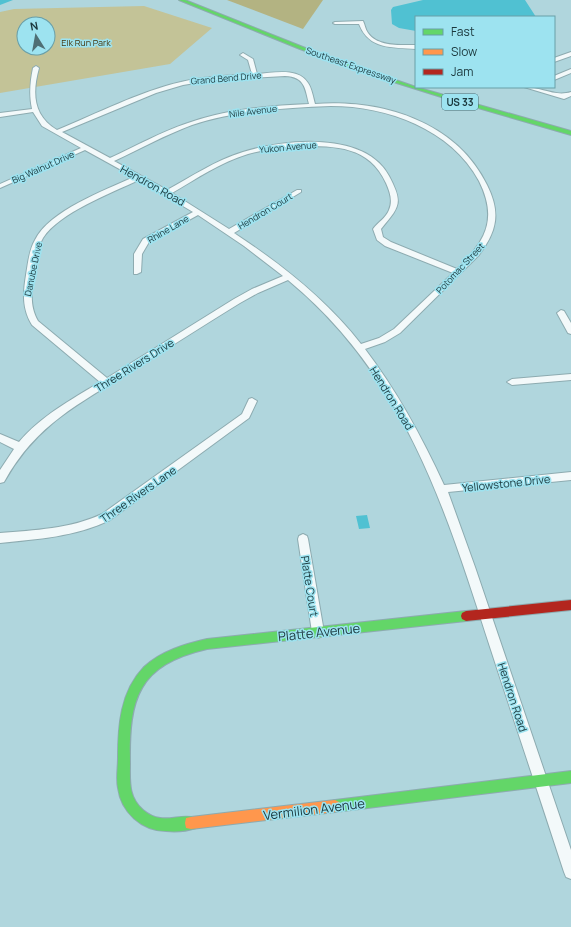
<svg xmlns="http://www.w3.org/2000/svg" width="571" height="927" viewBox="0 0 571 927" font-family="Manrope,sans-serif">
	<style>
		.green { fill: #c3c397; fill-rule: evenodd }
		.forest { fill: #b3b382 }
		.water { fill: #50c1d2 }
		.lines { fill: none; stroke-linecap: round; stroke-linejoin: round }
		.river { fill: #50c1d2; fill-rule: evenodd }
		.street-casing { stroke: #8dabb0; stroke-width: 2 }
		.fast-casing { stroke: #8dabb0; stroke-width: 2 }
		.slow-casing { stroke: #8dabb0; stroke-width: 2 }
		.jam-casing { stroke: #8dabb0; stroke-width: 2 }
		.street { fill: #f3f9fa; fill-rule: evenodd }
		.fast { fill: #63d668; fill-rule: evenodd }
		.slow { fill: #ff974d; fill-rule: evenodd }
		.jam { fill: #b3261e; fill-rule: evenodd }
		.labels { text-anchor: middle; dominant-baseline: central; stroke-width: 3; stroke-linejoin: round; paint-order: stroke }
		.far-park-label { font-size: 9px; fill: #45370f; stroke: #9de3f0 }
		.far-street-label { font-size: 9px; fill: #1b383d; stroke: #9de3f0 }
		.shield { fill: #9de3f0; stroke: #426b73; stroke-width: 1 }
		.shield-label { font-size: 10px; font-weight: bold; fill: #1b383d }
		.street-label { font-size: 11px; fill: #1b383d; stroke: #9de3f0 }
		.near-street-label { font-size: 13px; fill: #1b383d; stroke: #9de3f0 }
	</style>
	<rect width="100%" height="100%" fill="#b0d6dd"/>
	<!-- green -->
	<path class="green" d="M144,6l68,22 -42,36 -170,29v-81l14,-3zM24,24h24v24h-24z"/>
	<!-- forest -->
	<path class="forest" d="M227,0h96l-20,29z"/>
	<!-- water -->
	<path class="water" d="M423,0h102l11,17h-120v14l-17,-3 -7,-4 -1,-14 2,-3z
		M367,515l3,13 -11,1 -3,-13z"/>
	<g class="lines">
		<!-- river -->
		<path class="river" d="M0,0h13l-13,5z"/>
		<defs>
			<path id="street" d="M363,21c2,4 2,8 5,12 10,14 33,12 48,12v4c-24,-2 -47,1 -57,-25h-24l-2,-1 2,-1z
				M571,52v4l-17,6v-4z
				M243,53l10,6 4,15c16,-1 41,-7 51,9 4,6 5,14 7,21 66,-5 141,17 172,81 14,28 10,46 -8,70l-79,78 -15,9 -20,7c32,42 57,88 79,136l127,-13v8l-123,12 27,75 96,283v29l-5,-2 -2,-5c-24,-74 -49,-148 -73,-222 -45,-139 -85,-273 -203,-370l-30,13 -18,10c-36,22 -72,45 -108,68 -53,33 -96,53 -128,111l-4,1v-13l14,-21 -14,-7v-8l19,8c22,-26 52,-42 81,-60l-68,-57c-10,-16 -9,-32 -6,-50 2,-12 3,-25 9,-35 14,-29 70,-50 99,-63l-49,-27 -85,38v-4l81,-36 -39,-22 -9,-14 -33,5v-4l32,-4c-3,-14 -2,-27 1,-41l3,-2 3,2c-7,25 -6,48 18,62 39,-16 84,-39 124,-48 23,-6 47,-6 71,-8l-4,-14 -8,-5zM285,76c20,1 20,12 24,28 -41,2 -82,5 -121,19 -27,9 -52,23 -78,35l-48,-26 94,-39 27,-8 30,-5zM331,106c56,0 120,23 148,75 19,38 7,60 -22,88l-66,-27 -8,-5 -2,-8c18,-22 23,-25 8,-53 -24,-45 -105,-37 -146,-24 -27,8 -52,25 -76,38l-53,-29c26,-12 51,-26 78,-36 45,-15 93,-17 139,-19zM300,146c36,0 69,0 86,37 4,9 7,18 3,27 -3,8 -11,12 -16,19l4,11 8,6 68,27 -59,56 -15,9 -18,6c-35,-45 -80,-80 -127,-111l67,-41v-2h-4l-68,39 -57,-36c24,-14 49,-31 76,-39 17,-5 34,-6 52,-8zM139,180l54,32 -50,27 -9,15v20h3l4,-2 1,-18 7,-12 49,-27 46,31 39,30 -31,13 -18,10 -127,79 -69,-57c-8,-14 -7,-28 -4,-44 2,-13 2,-28 9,-39 16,-25 68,-45 96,-58z
				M571,69v4l-17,7v-4z
				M524,87c17,0 31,10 47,5v4l-7,3z
				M561,310l3,1 7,12v11l-3,-1 -11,-20z
				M571,374v6l-59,5 -5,-3 5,-3z
				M252,398l5,3 -8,17 -139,102c-35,17 -72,19 -110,23v-10c35,-3 70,-4 102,-19l140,-100 7,-15z
				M303,534l4,2 1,3 16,93 -2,4 -4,2 -4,-2 -2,-4 -14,-93 1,-3z"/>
			<path id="fast" d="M179,0h6l138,55 93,32 155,44v4l-117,-34 -86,-27 -68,-25z
				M466,611l4,2 1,3 -1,3 -4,2 -259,28c-69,16 -78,49 -77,114 0,18 -2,34 13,47 20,17 36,2 53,8l1,5 -1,5c-9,3 -21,4 -30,3 -24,0 -45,-19 -48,-43 -2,-9 0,-20 0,-30 0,-32 2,-66 26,-91 17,-16 41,-23 63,-28z
				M571,771v12l-236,29 -4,-2 -2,-4 2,-4 4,-2z"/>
			<path id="slow" d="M335,800l4,2 2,4 -2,4 -4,2 -144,17 -5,-1 -1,-5 1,-5 5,-1z"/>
			<path id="jam" d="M571,600v10l-105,11 -4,-2 -1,-3 1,-3 4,-2z"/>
		</defs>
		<!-- street casing -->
		<use href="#street" class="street-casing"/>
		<!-- fast casing -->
		<use href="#fast" class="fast-casing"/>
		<!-- slow casing -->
		<use href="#slow" class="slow-casing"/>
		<!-- jam casing -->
		<use href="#jam" class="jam-casing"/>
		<!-- street -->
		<use href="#street" class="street"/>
		<!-- fast -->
		<use href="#fast" class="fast"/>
		<!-- slow -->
		<use href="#slow" class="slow"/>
		<!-- jam -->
		<use href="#jam" class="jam"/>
	</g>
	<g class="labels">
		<!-- far-park labels -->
		<g class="far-park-label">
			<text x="86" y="42">Elk Run Park</text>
		</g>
		<!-- far-street labels -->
		<g class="far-street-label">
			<text transform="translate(351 65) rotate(19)">Southeast Expressway</text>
			<text transform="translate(226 78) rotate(-5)">Grand Bend Drive</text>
			<text transform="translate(253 111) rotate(-7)">Nile Avenue</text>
			<text transform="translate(288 147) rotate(-5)">Yukon Avenue</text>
			<text transform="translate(43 167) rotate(-24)">Big Walnut Drive</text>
			<text transform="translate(265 211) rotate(-31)">Hendron Court</text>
			<text transform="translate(168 229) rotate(-30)">Rhine Lane</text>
			<text transform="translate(460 268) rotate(-47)">Potomac Street</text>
			<text transform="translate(33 269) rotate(-78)">Danube Drive</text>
		</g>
		<!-- shield labels -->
		<rect class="shield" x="442" y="94" width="36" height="16" rx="3"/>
		<g class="shield-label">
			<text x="460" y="102">US 33</text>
		</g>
		<!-- street labels -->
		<g class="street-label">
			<text transform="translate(153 185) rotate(29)">Hendron Road</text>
			<text transform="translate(134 365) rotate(-32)">Three Rivers Drive</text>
			<text transform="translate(392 398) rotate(58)">Hendron Road</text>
			<text transform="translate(506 483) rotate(-6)">Yellowstone Drive</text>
			<text transform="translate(138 494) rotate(-35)">Three Rivers Lane</text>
			<text transform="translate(310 586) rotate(81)">Platte Court</text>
			<text transform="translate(513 697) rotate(72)">Hendron Road</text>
		</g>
		<!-- near-street labels -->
		<g class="near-street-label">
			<text transform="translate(319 632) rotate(-6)">Platte Avenue</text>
			<text transform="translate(314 809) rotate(-7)">Vermilion Avenue</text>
		</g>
	</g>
	<!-- legend -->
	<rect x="415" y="16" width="140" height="72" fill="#9de3f0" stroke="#699fa8"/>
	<rect x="423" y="29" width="20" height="6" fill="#63d668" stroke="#699fa8"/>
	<text x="451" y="36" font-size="12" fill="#1b383d">Fast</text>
	<rect x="423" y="49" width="20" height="6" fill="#ff974d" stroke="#699fa8"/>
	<text x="451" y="56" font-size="12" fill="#1b383d">Slow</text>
	<rect x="423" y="69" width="20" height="6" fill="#b3261e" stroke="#699fa8"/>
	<text x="451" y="76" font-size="12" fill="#1b383d">Jam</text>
	<!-- north arrow -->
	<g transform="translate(36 36) rotate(349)"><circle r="19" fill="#9de3f0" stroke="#699fa8"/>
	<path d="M0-3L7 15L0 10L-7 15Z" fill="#4f6f75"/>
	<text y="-6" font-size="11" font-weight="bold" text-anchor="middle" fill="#1b383d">N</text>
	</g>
</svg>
